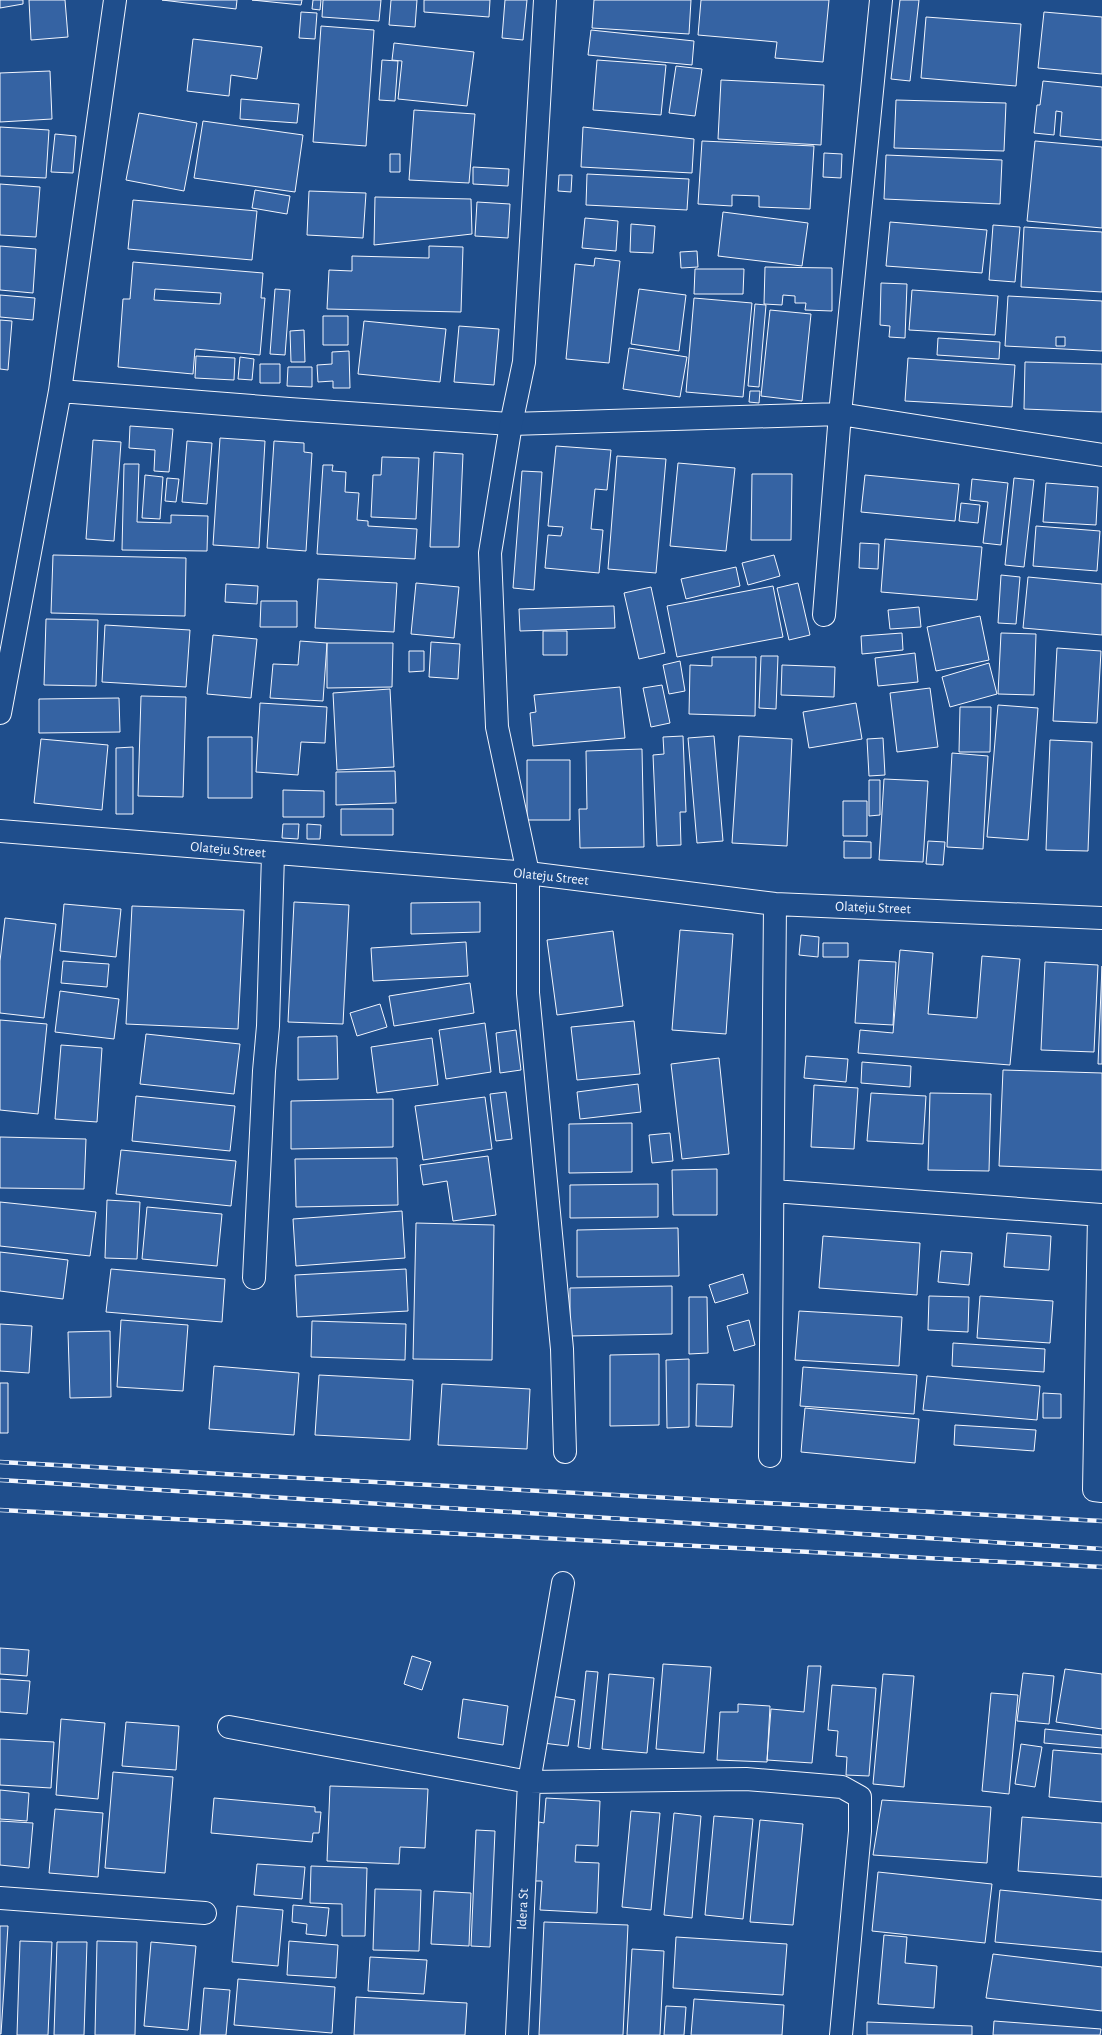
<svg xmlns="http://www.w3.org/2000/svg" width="1102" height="2035" viewBox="0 0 1102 2035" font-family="'Alegreya Sans',sans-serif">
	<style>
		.building { fill: #3563a3; stroke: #f2f6ff; fill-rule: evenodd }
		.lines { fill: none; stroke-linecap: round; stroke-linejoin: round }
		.minor-casing { stroke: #f2f6ff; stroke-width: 24 }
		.tertiary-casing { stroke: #f2f6ff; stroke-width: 24 }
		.minor { stroke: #1f4e8c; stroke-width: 22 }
		.tertiary { stroke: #1f4e8c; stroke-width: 22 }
		.rail-casing { stroke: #f2f6ff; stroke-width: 4.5 }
		.rail { stroke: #1f4e8c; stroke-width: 3; stroke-dasharray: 9; stroke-linecap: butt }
		.labels { text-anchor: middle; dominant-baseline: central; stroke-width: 3; stroke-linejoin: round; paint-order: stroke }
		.street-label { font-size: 14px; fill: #f2f6ff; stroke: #1f4e8c }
	</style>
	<rect width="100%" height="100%" fill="#1f4e8c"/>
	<!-- building -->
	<path class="building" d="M0,0h23v4l-23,4z
		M29,0h36l3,37 -37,3z
		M162,0h75l-1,9z
		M252,0h50l-1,5z
		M313,0h8l-1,10 -8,-1z
		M323,0h58l-2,21 -57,-4z
		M391,0h26l-2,27 -26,-2z
		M424,0h66l-1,17 -65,-5z
		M505,0h22l-4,40 -21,-2z
		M594,0h97l-2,34 -97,-6z
		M701,0h128l-6,62 -48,-4 2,-16 -79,-7z
		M900,0h19l-9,81 -19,-2z
		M301,12l16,1 -2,26 -16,-1z
		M1044,12l58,5v57l-64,-6z
		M926,17l95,7 -5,62 -95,-8z
		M321,26l53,4 -8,116 -53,-4z
		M591,30l103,11 -2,24 -104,-10z
		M193,39l69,8 -5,32 -26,-4 -2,21 -42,-5z
		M394,43l80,9 -7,54 -69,-7 4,-38 -10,-1z
		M382,60l16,1 -3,40 -16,-1z
		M597,60l69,5 -5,50 -68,-5z
		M676,66l26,3 -7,47 -26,-3z
		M50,71l2,48 -52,3v-49z
		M721,80l103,5 -3,60 -103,-6z
		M1043,81l59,6v53l-42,-4 2,-24 -6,-1 -2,24 -20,-2 3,-28h3z
		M241,99l58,5 -2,19 -57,-4z
		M896,100l110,3 -2,48 -110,-3z
		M414,110l61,4 -6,69 -60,-3z
		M139,113l58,10 -13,68 -58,-11z
		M203,121l100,14 -8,57 -101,-14z
		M0,127l49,3 -3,48 -46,-2z
		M583,127l111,12 -2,34 -111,-6z
		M55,134l21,2 -3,37 -22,-1z
		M702,141l112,5 -4,63 -51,-2v-11l-27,-1v11l-34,-2z
		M1035,141l67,6v81l-75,-7z
		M824,153l18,1 -1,24 -18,-1z
		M390,154h10v18h-10z
		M886,155l116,5 -2,44 -116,-5z
		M473,167l36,2 -1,17 -35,-2z
		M587,174l102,5 -2,31 -101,-5z
		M559,175h13l-1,17 -13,-1z
		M0,184l40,3 -4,50 -36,-2z
		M255,190l35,6 -3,18 -35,-6z
		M309,191l57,2 -3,45 -56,-3z
		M375,197l96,2 1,35 -98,11z
		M133,200l124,11 -5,49 -124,-11z
		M477,202l33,2 -2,34 -33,-2z
		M723,212l85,11 -6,43 -84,-10z
		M585,218l33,3 -2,30 -34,-3z
		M890,222l97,8 -5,43 -96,-7z
		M631,224l24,2 -2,27 -23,-1z
		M993,225l27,2 -5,55 -26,-2z
		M1024,227l78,5v60l-81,-5z
		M0,246l36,3 -3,44 -33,-3z
		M429,246l34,1 -2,65 -134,-3 2,-39 23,1v-15l77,2z
		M697,251l1,16 -17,1 -1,-16z
		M595,258l25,3 -11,102 -43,-4 9,-95 19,2z
		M133,262l130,11 -2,25h4l-5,57 -65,-6 -2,25 -75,-7 5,-68h7zM155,289l66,4 -1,11 -66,-4z
		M765,267l67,1v43l-27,-1 1,-7h-11v-7l-12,-1 -1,10 -18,-1z
		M695,269h49l-1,25h-49z
		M881,283l26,1 -2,54 -16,-1 1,-11 -10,-1z
		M275,289l15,1 -5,65 -15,-1z
		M639,289l47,6 -7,56 -48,-7z
		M912,290l86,6 -3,39 -86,-5z
		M0,295l35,3 -2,22 -33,-3z
		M1008,296l94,5v50l-97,-5zM1056,337h9v9h-9z
		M694,298l58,5 -9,94 -57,-5z
		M755,304l11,1 -7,82 -11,-1z
		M770,310l41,4 -9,87 -41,-5z
		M323,316h25v29h-25z
		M0,320l12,1 -4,49 -8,-1z
		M364,321l82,8 -6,53 -82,-8z
		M459,326l40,3 -5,56 -40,-3z
		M304,330l1,32h-14l-1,-31z
		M938,338l62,4 -1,17 -62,-4z
		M629,348l58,9 -7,40 -57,-8z
		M349,351l1,37h-17v-7l-15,1 -1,-17 15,-1v-12z
		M196,356l39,2 -1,22 -39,-2z
		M240,357l14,2 -2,21 -14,-1z
		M908,358l107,7 -3,42 -107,-6z
		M1025,362l77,2v48l-78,-3z
		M260,364h20v19h-20z
		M288,367h24v20l-25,-1z
		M750,391h10l-1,12 -10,-1z
		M130,426l43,3 -4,43 -15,-1 1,-21 -26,-2z
		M220,438l45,3 -6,107 -46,-3z
		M93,440l28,2 -7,99 -28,-2z
		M187,441l25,2 -5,61 -25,-2z
		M274,441l30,2v9l8,1 -6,98 -39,-3z
		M556,446l55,4 -4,40 -12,-1 -4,40 12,1 -4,43 -54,-5 3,-33 13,1 2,-9 -15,-1z
		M434,452l29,2 -4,93h-29z
		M617,456l49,3 -10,114 -48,-4z
		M382,457l37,1 -3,61 -45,-2 2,-42h8z
		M678,463l57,5 -9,83 -56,-5z
		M124,464h15l-2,58 34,1v-8l37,1 -1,35 -85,-1z
		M323,465h10l-1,6 14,1 -1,20 14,1 -2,27 11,1v5l49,3 -2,30 -98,-5z
		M522,471l20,1 -8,118 -21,-2z
		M752,474h40l-1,66h-40z
		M145,475l18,2 -3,42 -18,-1z
		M865,475l94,9 -4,37 -94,-9z
		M167,478l12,1 -3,23 -11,-1z
		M1014,478l20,2 -10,87 -19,-2z
		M972,479l36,4 -7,62 -18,-2 5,-41 -18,-2z
		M1046,483l52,4 -2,38 -53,-3z
		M961,503l19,2 -2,18 -19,-2z
		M1036,526l64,5 -3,40 -64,-5z
		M885,539l97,8 -5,53 -96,-8z
		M860,543l19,1 -1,25 -19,-1z
		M53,555l133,3 -1,58 -134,-3z
		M774,555l6,21 -32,9 -6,-22z
		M736,567l4,19 -54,13 -5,-20z
		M1001,575l19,2 -4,47 -18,-1z
		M1028,577l74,7v51l-79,-7z
		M318,579l79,4 -3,49 -79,-4z
		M416,583l43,4 -5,51 -43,-4z
		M798,583l12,52 -21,5 -12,-52z
		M226,584l32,2 -1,18 -32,-2z
		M773,586l10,51 -106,20 -10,-51z
		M651,587l14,66 -26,6 -15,-66z
		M261,601h36v26h-37z
		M614,606l1,22 -95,3 -1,-22z
		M919,607l2,20 -31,2 -2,-19z
		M980,616l9,44 -53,11 -9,-44z
		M46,619l52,1 -2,66 -52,-1z
		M105,625l85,5 -4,57 -84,-5z
		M543,631h24v24h-24z
		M902,633l1,17 -41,4 -1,-18z
		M1001,633l35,1 -2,61 -36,-1z
		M213,635l44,4 -6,59 -44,-4z
		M300,641l27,2 -4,58 -53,-3 3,-34 25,1z
		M431,642l29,2 -2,35 -29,-2z
		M327,643h66l-1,44 -65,1z
		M1057,648l44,3 -4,72 -44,-2z
		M409,651h15v20l-15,1z
		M915,653l3,29 -40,4 -3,-28z
		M761,656h17l-2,53 -17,-1z
		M712,657h44l-1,59 -66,-2 1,-49 22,1z
		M680,661l5,30 -16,3 -6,-29z
		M989,663l8,31 -47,13 -8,-30z
		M782,665l53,2 -1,30 -53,-2z
		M662,685l8,38 -19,4 -8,-39z
		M620,687l5,51 -92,8 -3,-33 6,-1 -2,-17z
		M930,688l8,59 -41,5 -7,-59z
		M390,689l4,78 -57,3 -4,-77z
		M141,696l45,1 -3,100 -45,-1z
		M119,698l1,34 -81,1v-34z
		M260,703l67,4 -2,36 -24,-1 -3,33 -42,-3z
		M856,703l6,36 -53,9 -6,-36z
		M998,705l40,3 -10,132 -41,-3z
		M960,707h31l-1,45h-31z
		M683,736l3,76h-6l1,33 -24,1 -4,-91 11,-1 -1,-17z
		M714,736l9,105 -26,2 -9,-105z
		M739,736l53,3 -5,107 -55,-3z
		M208,737h44v61h-44z
		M883,738l2,37 -16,1 -2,-37z
		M41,739l67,6 -6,65 -68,-7z
		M1050,740l42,2 -4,109 -42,-1z
		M133,747v67h-17v-66z
		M642,749l2,98 -64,1 -1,-39h8l-1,-58z
		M952,753l36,3 -5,93 -36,-2z
		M527,760h43v60h-43z
		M395,771l1,32 -60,2v-33z
		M884,779l44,2 -5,81 -44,-2z
		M869,780h11v35l-11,1z
		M283,790l41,1v26h-41z
		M843,801h24v35h-24z
		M341,809h52v26h-52z
		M283,824h16l-1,15 -16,-1z
		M307,824l14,1 -1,14h-13z
		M844,841l27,1v16h-27z
		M928,841l17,1 -2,23 -17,-1z
		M294,902l55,3 -6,119 -55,-2z
		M480,902v30l-69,2v-31z
		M64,904l57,5 -5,48 -56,-6z
		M132,906l112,4 -6,119 -112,-5z
		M5,918l51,6 -12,94 -44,-5v-52z
		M680,930l53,4 -7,100 -54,-4z
		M613,931l10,75 -66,9 -10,-75z
		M801,935l18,2 -1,20 -19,-2z
		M466,942l2,34 -95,5 -2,-33z
		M823,943h25v14h-25z
		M900,950l33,3 -5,61 49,4 5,-62 38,3 -10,106 -152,-12 2,-23 33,3z
		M859,960l37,2 -3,63 -38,-2z
		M63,961l46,3 -2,23 -46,-4z
		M1045,962l53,3 -4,87 -53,-2z
		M1102,966v98h-4z
		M470,983l4,30 -80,13 -5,-30z
		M60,991l59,8 -5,40 -59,-7z
		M380,1004l7,23 -30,9 -7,-23z
		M0,1020l47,4 -9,90 -38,-4z
		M634,1021l6,53 -63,6 -6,-53z
		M485,1023l6,49 -45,7 -7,-49z
		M516,1030l5,40 -21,3 -4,-40z
		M146,1034l94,10 -6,50 -94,-10z
		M337,1036l1,43 -40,1v-43z
		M432,1038l6,47 -61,8 -6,-46z
		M61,1045l41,3 -5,74 -42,-3z
		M806,1056l42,3 -2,23 -42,-4z
		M719,1058l10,96 -47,5 -11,-95z
		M862,1062l49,4 -1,21 -49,-4z
		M1003,1070l99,3v97l-103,-4z
		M638,1084l3,28 -61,7 -3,-27z
		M814,1085l44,3 -4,61 -43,-2z
		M506,1092l6,47 -16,2 -6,-47z
		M871,1093l55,3 -3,48 -56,-3z
		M930,1093l61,1 -2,77 -61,-1z
		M136,1096l99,10 -5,45 -98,-10z
		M485,1097l7,52 -69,11 -8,-54z
		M393,1099v48l-102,2v-48z
		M632,1123v49l-63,1v-49z
		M670,1133l3,28 -21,2 -3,-28z
		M0,1137l86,2 -2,50 -84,-1z
		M121,1150l115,11 -5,45 -115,-12z
		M488,1156l8,59 -43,6 -6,-40 -24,4 -3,-20z
		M397,1158l1,47 -102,2 -1,-48z
		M717,1169v46h-44l-1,-45z
		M658,1184v33l-88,1v-33z
		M107,1200l33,2 -3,57 -32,-1z
		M0,1202l96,10 -6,44 -90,-10z
		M147,1207l75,7 -5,52 -75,-7z
		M402,1211l3,47 -109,8 -3,-47z
		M416,1223l78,2 -2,135 -79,-1z
		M678,1228l1,48 -102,1v-47z
		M1007,1233l44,3 -2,34 -45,-3z
		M823,1236l97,7 -3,52 -98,-7z
		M941,1251l31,2 -3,32 -31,-3z
		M0,1252l68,8 -5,39 -63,-8z
		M111,1269l114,10 -3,43 -116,-10z
		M406,1269l2,42 -111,6 -2,-42z
		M743,1274l5,19 -33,10 -6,-18z
		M672,1286v48l-102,2v-48z
		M929,1296l40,1 -1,35 -40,-2z
		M980,1296l73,5 -3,42 -73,-5z
		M689,1297h18l1,56 -19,1z
		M799,1311l103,6 -3,49 -104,-6z
		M121,1320l67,5 -5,66 -66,-4z
		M749,1320l6,25 -21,6 -7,-25z
		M312,1321l94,3 -1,36 -94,-3z
		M0,1324l32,2 -3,47 -29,-2z
		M110,1331l1,66 -41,1 -2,-66z
		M953,1343l92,6 -1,23 -92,-6z
		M659,1354v71l-49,1v-71z
		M689,1359v68l-22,1 -1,-68z
		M214,1366l85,7 -5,62 -85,-6z
		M803,1367l114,8 -3,39 -114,-8z
		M319,1375l94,5 -3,60 -95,-5z
		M927,1376l113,10 -3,34 -114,-10z
		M0,1383h8v50h-8z
		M442,1384l88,5 -3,60 -89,-4z
		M697,1384l37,1 -2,42 -36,-1z
		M1043,1393l18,1v24h-18z
		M805,1408l114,11 -4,44 -114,-11z
		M955,1425l81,5 -2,21 -80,-6z
		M0,1648l29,2 -2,26 -27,-2z
		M412,1656l19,6 -9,28 -18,-6z
		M663,1664l48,3 -7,86 -48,-4z
		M808,1666h13l-9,97 -45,-3 4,-51 33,3z
		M1065,1669l37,5v55l-46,-7z
		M586,1671l12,1 -8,77 -12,-2z
		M1023,1673l31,3 -5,48 -32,-3z
		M609,1674l45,4 -7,75 -45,-4z
		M883,1674l31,2 -10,111 -31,-3z
		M0,1679l30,2 -3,33 -27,-2z
		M832,1685l44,3 -7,88 -23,-1 1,-18 -11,-1 2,-25 -10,-1z
		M991,1693l27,2 -9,99 -27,-3z
		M551,1696l24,4 -7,46 -25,-3z
		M463,1699l45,7 -5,39 -45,-7z
		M738,1704l32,2 -3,56 -50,-2 3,-48h18z
		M61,1719l44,4 -7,76 -42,-4z
		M126,1722l53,4 -3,44 -54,-4z
		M1045,1729l57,6v13l-58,-5z
		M0,1739l54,3 -3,46 -51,-3z
		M1021,1744l21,3 -7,40 -20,-3z
		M1053,1750l49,4v48l-53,-5z
		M113,1772l60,5 -8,96 -60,-5z
		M330,1786l98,3 -3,59 -25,-1 -1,17 -72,-3z
		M0,1790l29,3 -2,28 -27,-2z
		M214,1798l101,9v5h6l-2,21h-6l-1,9 -101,-9z
		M546,1798l54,3 -2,45 -22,-1 -1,17 24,1 -2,50 -57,-3 2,-29h-7l4,-59 5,1z
		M882,1800l109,7 -4,56 -114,-8z
		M55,1809l48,4 -5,64 -49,-4z
		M631,1811l29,2 -9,97 -29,-3z
		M674,1813l27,3 -9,102 -28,-3z
		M714,1816l39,3 -10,100 -38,-4z
		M1022,1817l80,6v54l-84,-6z
		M760,1820l43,4 -10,101 -43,-3z
		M0,1821l33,2 -4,45 -29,-3z
		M476,1830l19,1 -5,116 -19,-1z
		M257,1864l48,3 -3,32 -48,-4z
		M311,1866l56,2 -2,68h-23v-32l-32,-1z
		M878,1872l114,12 -7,59 -113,-12z
		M375,1889l46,1 -2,61 -46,-1z
		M1000,1890l102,10v52l-107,-10z
		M434,1891l37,2 -2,53 -38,-2z
		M293,1905l36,3 -3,28 -20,-2 1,-10 -15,-2z
		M237,1906l46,4 -5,56 -46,-4z
		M544,1922l84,3 -5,110h-84z
		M0,1926h8l-7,108h-1z
		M884,1935l23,2 -2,26 32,3 -3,42 -56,-4z
		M676,1937l111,7 -4,51 -110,-7z
		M20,1941l32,1 -4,93h-31z
		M97,1941l40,1 -2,93h-40z
		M289,1941l49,4 -2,33 -49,-3z
		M57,1942h30l-3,93h-30z
		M151,1942l45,4 -8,84 -44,-4z
		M632,1949l32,2 -4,84h-33z
		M993,1954l109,13v44l-116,-13z
		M370,1957l57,3 -3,34 -56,-3z
		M238,1979l97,8 -3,46 -98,-8z
		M204,1988l26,2 -4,45h-26z
		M356,1997l111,6 -2,32h-111z
		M694,1999l90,6 -2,30h-91z
		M666,2006l20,1 -2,28h-20z
		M994,2021l107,8 -1,6h-107z
		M867,2022l105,4v9h-105z"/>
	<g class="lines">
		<defs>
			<path id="minor" d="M60,391l229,18 222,15 329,-10 262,41
				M824,615l16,-201 41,-414
				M0,713l60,-322 55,-391
				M0,831l528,42 247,31 327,14
				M773,1191l329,24
				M1099,1215l-5,275 8,1
				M254,1278l10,-207 4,-45 5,-172
				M770,1456l5,-552
				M229,1727l300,55 217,-3 96,8 18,10v34l-19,204
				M0,1898l205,15
				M517,2035l12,-253 34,-199"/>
			<path id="tertiary" d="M545,0l-21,362 -13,62 -21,129 7,174 31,146v120l34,356 3,103"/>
		</defs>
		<!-- minor casing -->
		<use href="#minor" class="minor-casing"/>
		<!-- tertiary casing -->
		<use href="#tertiary" class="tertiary-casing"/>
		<!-- minor -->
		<use href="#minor" class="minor"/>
		<!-- tertiary -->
		<use href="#tertiary" class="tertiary"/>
		<defs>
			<path id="rail" d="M0,1462l1102,59
				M0,1480l1102,69
				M0,1510l1102,57"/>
		</defs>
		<!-- rail casing -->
		<use href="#rail" class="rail-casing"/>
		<!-- rail -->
		<use href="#rail" class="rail"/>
	</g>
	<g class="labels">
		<!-- street labels -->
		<g class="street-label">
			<text transform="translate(228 850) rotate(5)">Olateju Street</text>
			<text transform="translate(551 877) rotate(6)">Olateju Street</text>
			<text transform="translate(873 908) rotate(2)">Olateju Street</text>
			<text transform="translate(523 1909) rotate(-87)">Idera St</text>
		</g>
	</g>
</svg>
